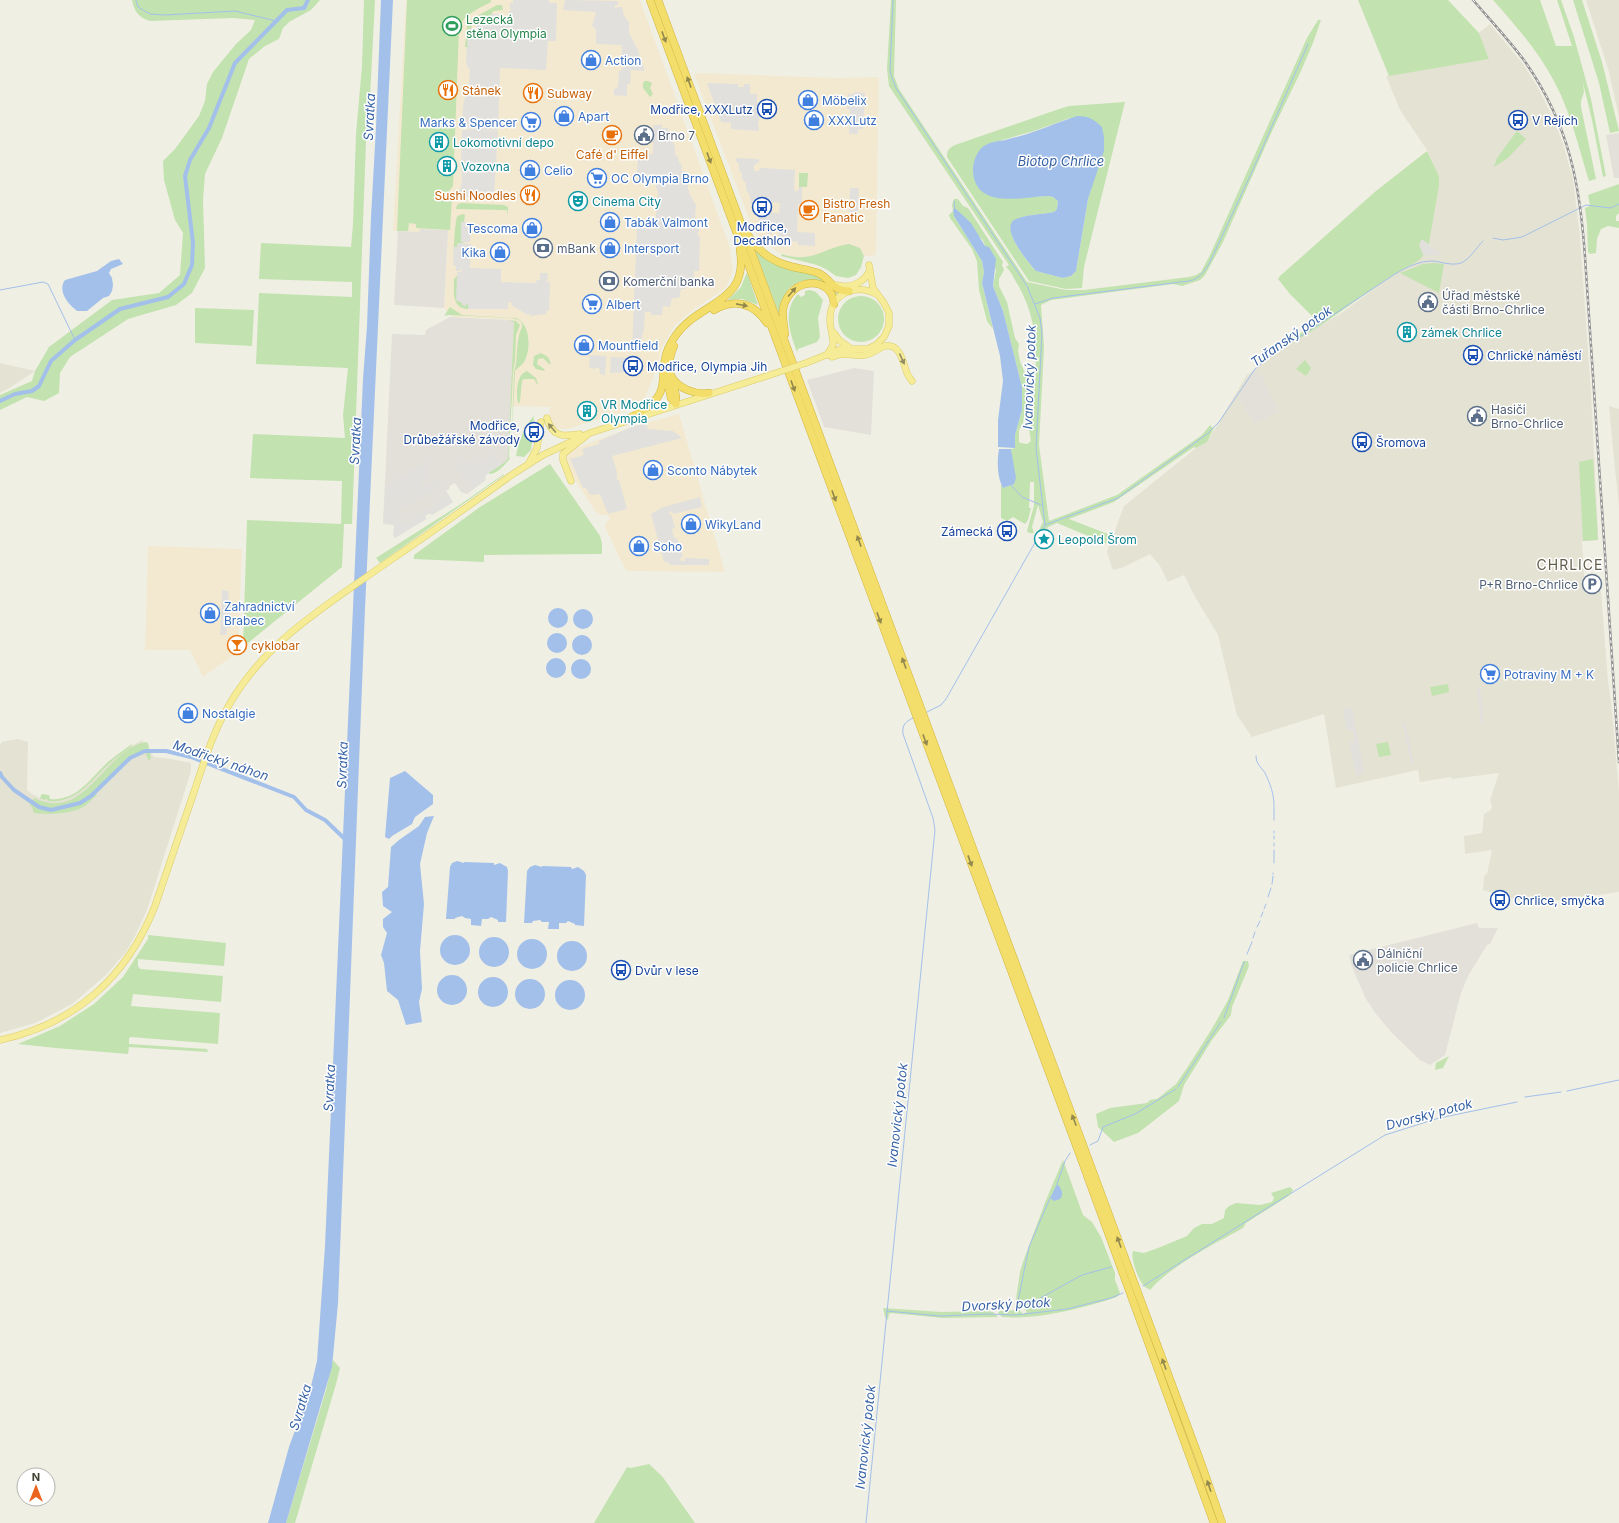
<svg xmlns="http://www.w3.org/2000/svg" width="1619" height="1523" viewBox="0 0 1619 1523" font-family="Inter,sans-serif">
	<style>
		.residential { fill: #e4e2d2 }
		.commercial { fill: #f2e9d0 }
		.industrial { fill: #e2e0d9 }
		.green { fill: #c2e2af; fill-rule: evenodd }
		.parking { fill: #e1e0dc; fill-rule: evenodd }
		.water { fill: #a3c0ea }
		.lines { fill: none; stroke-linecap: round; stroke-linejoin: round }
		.stream { stroke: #a3c0ea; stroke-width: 1 }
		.canal { stroke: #a3c0ea; stroke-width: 4 }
		.major-casing { stroke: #dacc68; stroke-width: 7 }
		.highway-casing { stroke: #d1b53d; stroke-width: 8 }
		.major { stroke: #f6ec97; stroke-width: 6 }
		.highway { stroke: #f3de6c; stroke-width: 7 }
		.rail-casing { stroke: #939393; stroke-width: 2.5 }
		.rail { stroke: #fff; stroke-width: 1; stroke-dasharray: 3; stroke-linecap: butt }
		.major-bridge-casing { stroke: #dacc68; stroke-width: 7; stroke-linecap: butt }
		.major-bridge { stroke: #f6ec97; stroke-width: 6 }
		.oneway { fill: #92874d }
		.oneway2 { fill: #938d61 }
		.labels { text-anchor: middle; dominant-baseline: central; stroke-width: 3; stroke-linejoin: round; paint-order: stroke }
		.leisure-label { font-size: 12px; fill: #27864d; stroke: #fff; text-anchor: start }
		.shop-label { font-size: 12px; fill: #366cbe; stroke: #fff; text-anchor: start }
		.food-label { font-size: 12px; fill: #c56008; stroke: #fff; text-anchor: start }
		.transit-label { font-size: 12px; fill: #164399; stroke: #fff; text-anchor: start }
		.service-label { font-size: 12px; fill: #4e5e75; stroke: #fff; text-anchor: start }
		.culture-label { font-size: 12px; fill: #0d838f; stroke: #fff; text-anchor: start }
		.water-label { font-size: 13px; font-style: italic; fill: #3662a5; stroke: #fff }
		.quarter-label { font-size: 14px; letter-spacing: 1px; fill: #645f4c; stroke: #fff }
	</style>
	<rect width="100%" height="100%" fill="#f0efe4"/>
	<!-- residential -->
	<path class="residential" d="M1586,0h33v117l-10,-45z
		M1490,24l33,40 14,22 15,30 10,25 11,38 7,58 11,156 7,138v9l-16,1 3,50h16l7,90 3,21 8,89v101l-60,8h-41l-35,-10 1,-14 3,-2 5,-24 -27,4 -1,-18 18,-3 2,-19 7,-4 1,-3 -2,-7 9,-27 -47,6 -1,-2 -31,5 -2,-12 -82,18 -12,-74 -72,23 -15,-22 -19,-80 -24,-40 -10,-20 -16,7 -8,-16 -10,-12 -26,13 -11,3 -6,-18 17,-46 72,-58 11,-6 40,-67 38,-28 58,-35 44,-33 31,-18 21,-85 -12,-26 -27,-40 -14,-34 103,-17 -10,-26z
		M0,363l35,8 -24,16 -11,6z
		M1609,406l10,3v97l-5,-47z
		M18,739l10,3 -1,48 5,4 8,4 2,-4 8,7 27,-7 32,-31 22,-17 11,-6 12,17 17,2 20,4v8l-44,139 -12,26 -10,17 -19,22 -34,29 -37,19 -35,10v-288l2,-3z"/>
	<!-- commercial -->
	<path class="commercial" d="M406,0h234l90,248 3,23 -7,17 -32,21 -19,16 -13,22 -7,26 -11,27 -15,10 -62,19h-5l-8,-1 -5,-9 1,-12 -40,-1 -1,-86 -56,-3 -9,-9 4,-78 -28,-1v3l-27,-1z
		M699,73l138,5 42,-1 -3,178 -12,1v-2l-23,-8 -23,9 -11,2h-14l-14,-4 -15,-11 -9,-10 -5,-11 -56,-147z
		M679,414l46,158 -99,-1 -21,-44 1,-5 4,-2 -2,-5h-7l-6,-4 -28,-44 -3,-12 7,-5 61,-23z
		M148,546l94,3 -4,90 3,11 -38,27 -13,-27h-45z"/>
	<!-- industrial -->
	<path class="industrial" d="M1619,133v45h-5l-8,-43z
		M420,229l28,1 -4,78 -50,-3 4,-74 21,1z
		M450,317l59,3 5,1 -6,137 -3,4 -17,11 -3,4 1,3 -19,14 -6,-2 -6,-9 -6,3 1,2 -4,3 7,11 -21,13 -2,-2 -5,3 1,3 -31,19 -2,-3 1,-10 -11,-1 9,-190 33,1 1,-5z
		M854,368l20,3 -3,64 -47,-8 -17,-47z
		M1255,371l6,3 18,38 -25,12 -16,-27 14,-24z
		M1477,923l2,5h19l-8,16 -3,1 -19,31 -7,17 -16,62 -15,10 -10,-5 -28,-27 -16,-19 -10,-15 -14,-32 -3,-12z"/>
	<!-- green -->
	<path class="green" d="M132,0h188l-9,10 -22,12 -6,6 -4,11 -14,7 -16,13 -27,79 -17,36 -2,26 2,68 -13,25 -16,12 -48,14 -58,38 -10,16 -1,20 -15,8 -17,-4 -27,13v-15l32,-14 3,-10 14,-24 63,-47 47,-7 21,-18 3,-42 -8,-13 -11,-40 -1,-19 12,-12 24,-33 6,-15 2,-17 6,-12 23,-28 15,-14 4,-10 -22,-2 -83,3c-11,-3 -16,-10 -18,-21z
		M364,0h11l-6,117 -3,24 -14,383h-8l-2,43 -99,80 4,-127 94,4 1,-43 -92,-3 3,-44 92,4 -2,-23 5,-47 -92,-4 3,-71 93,4v-15l-93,-3 2,-36 90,4 2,-23 3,-90 6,-68z
		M407,0h84v2c-11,6 -29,13 -32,27l-6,157 -4,5v6h3l-2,33 -34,-2v-4l-7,-1 -1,8h-11z
		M891,0h5l-2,76 5,13 128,193 39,8h18l105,-13 7,-2 5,-3 9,-17 97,-217 11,-18h3l-8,23 -12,28 -28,58 -50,113 -18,33 -5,5 -18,6 -9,-2 -122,16 -10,5 3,42 -5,98 10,76 68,-26 85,-60 8,-10 3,3 2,-2 -8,16 -11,6 -2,-1 -80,55 -45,17 44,17 -3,9 -53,-22 -9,4 -3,4 4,13 -14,-6 8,-16 -5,-17 -6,22 2,6h-5l-2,-2 7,-25v-24h-4l-1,26h2l-3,12 -3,4 -12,-7 -6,4 -6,-3v-34l2,4 11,-4 -3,-35 4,-1v-13l7,-25v-23l-19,-76 -10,-25 3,-16 -14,-31 -28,-23 28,45 2,11 -2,11 11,46 -6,-8 -8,-31 -2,-29 -5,-12 -22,-31 -1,-3 4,-4 -1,-6 2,-6h4l5,7 5,2 35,54 -1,3 2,5 -5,9v7l8,16 8,36 4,6 -1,7 2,10 9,22 -6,40 -4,7v12l2,1 6,1 4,-3 -2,-12 3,-6c3,-49 12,-93 -14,-138 -4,-6 -7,-14 -12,-18l3,-2 -120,-179 -2,-17z
		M1358,0h90l31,33 10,26 -100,17z
		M1493,0h47l16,46h16l-15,-46h4l13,37 17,62 15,77 -3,1 -11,-57 -9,-37 1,9 -3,9v6l15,72 -7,2c-10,-32 -18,-68 -34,-98 -16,-31 -39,-57 -62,-83z
		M1573,0h9l20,62 17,69 -9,2 -11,-50z
		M497,5h5l1,5 -10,1 -2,5 -18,5 -2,8h-3v17h2l-1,1h-4l2,-22 12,-10z
		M645,81h3l4,2 -2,5 3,6 -3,3 -7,-9v-5z
		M1125,102l-41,165 -2,21 -16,1 -37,-8 -82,-124c0,-7 2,-9 8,-12l104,-36 10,-3zM1070,118l34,27 -16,54 -12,72 -5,5 -8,2 -27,-7c-8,-9 -38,-43 -19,-52 7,-4 27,-5 37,-7l3,-3 1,-8 -5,-4 -5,-1 -33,2 -42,-31 5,-13 10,-10 46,-13z
		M1517,131l9,8 -18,19 -14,9 3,-9z
		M1427,151l12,25v9l-10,58 -6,13 -5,5 -31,18 -67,47 -31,19 -2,-3 31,-20 -28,-28 -12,-15 2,-3 96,-85z
		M799,173h9l-1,14h-8z
		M1619,184v29l-3,3v5h3v7l-11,-2 -7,3 -4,10 -1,14 -6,1 -2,-2 -1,-28 -2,-16 5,-2 -2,-11z
		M461,203l43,2 4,2v8l-1,-5 -51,-1 1,-4z
		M463,214l2,1 -1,7h-2l-1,20h2l1,1h-6l-1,4h-3l-1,18c0,-6 2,-44 4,-48 2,-2 3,-2 6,-3z
		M849,244l11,4 4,8 -3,11 -5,8 -8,3 -12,-2 -10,-7 -9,-4 -36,-9 1,-2c30,10 41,-6 67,-10z
		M753,245l8,10 59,22 18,17 -3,2c-4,-4 -8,-10 -13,-13 -4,-2 -9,-3 -13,-3 -19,0 -28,17 -30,34z
		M1434,263l10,1 -5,29 -39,-20 23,-9z
		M747,272l11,33 -16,-6 -14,1 13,-13z
		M457,276l3,1h-2l1,23 3,3v2l6,-2v6h-2c-15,-3 -12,-18 -12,-30z
		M810,290l6,2 7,8 -5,18 2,19 -3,5 -19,7 -1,3c-7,-19 -15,-41 1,-58l3,3 4,-2v-4z
		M838 319a23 23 0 1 1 46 0a23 23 0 1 1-46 0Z
		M450,307l12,8 54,3c15,6 15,32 8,44 -3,4 -7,6 -9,9l-4,84 3,-83c4,-12 2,-24 5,-36 0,-4 4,-8 3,-12 -2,-5 -7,-5 -11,-6l-62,-3 -5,1z
		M195,308l59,2 -2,36 -57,-3z
		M509,320l7,1 4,4 -4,10 -1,25 -2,12 -4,85 1,1c-4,6 -13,16 -20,16l-2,-1 17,-11 3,-4 6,-136z
		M541,353l7,4 3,7h-2l-6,-6 -5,1 -1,5 7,5 1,2 -9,-2 -3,-4 1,-9z
		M1305,360l6,8 -1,2 -4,6 -10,-7z
		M527,371l9,7 2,6h-1l-3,-5h-9l-3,1 -2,22 -2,1c-2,-8 -2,-29 9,-32z
		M534,416l-1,12h-2l2,7 -2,15 -7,7 -8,-1c2,-13 8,-30 18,-40z
		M1593,459l5,81 -15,1 -4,-79z
		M550,464l50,72 2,7v11l-118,1v7l-70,-3v-4l66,-48z
		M504,474v1l-124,88 -4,-5 85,-54z
		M1448,684l1,8 -17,4 -2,-9z
		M145,742l3,1 3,15 -2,3 -4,-9 -14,6 -36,35 2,2c-4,3 -8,8 -12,11 -12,8 -37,9 -51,7l-2,-6 -2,-1 4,-8c52,25 68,-46 111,-56z
		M1388,742l3,13 -12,2 -3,-13z
		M132,744l-1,3c-7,5 -15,10 -22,17 -19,17 -31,39 -61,37l-1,-2h-2v1l-5,-2 2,-4 7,1 1,4c27,3 41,-22 59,-38 7,-6 15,-11 23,-17z
		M148,935l78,8 -2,23 -86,-7v7l2,3 83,7 -2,26 -88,-8 -2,12 89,7 -2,31 -87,-7 -2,1v6l78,5 1,3 -79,-5 -1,7 -72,-6 -38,-4 42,-18 34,-22 29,-27 25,-38z
		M1243,961h5l1,5 -17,41 -1,8 -19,25 -28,45 -5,16 -41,32 -24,9 -16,-15 -2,-13 14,-6 37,-5 3,-3 7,-1 19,-15 11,-16 26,-41 15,-27z
		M1449,1056l-6,12 -8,2 1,-7z
		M1063,1160l20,55 9,7 9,15 14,36v7l5,13 -3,4c-34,11 -78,23 -115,20l-4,-4 2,-2 19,-1 4,4 4,-2 -11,-13 4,-27 4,-13 22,-59z
		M1290,1187l3,3 -3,5 -44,28 -3,5c-27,15 -73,38 -93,62 -1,-1 -4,-2 -5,-3 -6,-5 -15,-29 -12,-36l11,2 14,-5 29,-12 7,-8 8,-4h10l12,-6 1,-8 4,-4 7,-3 24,2 12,-3 2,-4 -3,-5z
		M883,1308l58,4 47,-1 5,1 5,5 -55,1 -52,-5 -2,1 -1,6 -3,-3z
		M333,1360l7,8 -4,16 -41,139h-9l40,-133z
		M649,1464l13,12 33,47h-101l33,-56 4,1z"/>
	<!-- parking -->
	<path class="parking" d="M513,0h36v3h8l-1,38h-8l-2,29 -46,-2 -2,62 -18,-1 18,2 -4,65 -1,2 -34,-1v-7h1l2,-9 -1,-21 1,-30 17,-1 -17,-1 1,-22 4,-18 2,-4 1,-14 -3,-4 -1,-10 1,-9 3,-1h-3l1,-17h8v-10h4v-3h11v-2h12v6h6v-9l4,-1 -3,-1v-6h3z
		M565,0l53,1v4h-3v4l2,-2h5l2,9 5,6v11l10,19 1,9 4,6v4l-13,-1 -1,14h-3v12l-13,-1v-6l4,-2 1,-17 2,1 1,-3h2l-3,-5 1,-18 -26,-1v-15l-4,-3 4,-14 -33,-2z
		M707,83l31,1v3h6v-3h6v10h7v9h3l-1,18 -1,1 1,9 -28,-2v-6l-10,-1z
		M854,92l11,1 -2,36h-5v5h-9l1,-24 -3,-1 1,-15h6z
		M653,125h9v3h6l1,6h1l5,13v6l1,3h2l1,6 3,3 -1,6h3l1,10 3,3v6h1v3l7,12 -1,11 1,3h2l1,4v9h-2l3,6 -1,33h-5v9h-7l-1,9h-5l-2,9h-7l-2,9 -7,-1 -1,9h-11v-3h-6l-1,18 -1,1 -3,17 -1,3h-7l5,-123h18l3,-37 -2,-3 1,-13 -20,-1 1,-23 11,1v2h4v-12h-3l1,-14h2z
		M736,158l23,1v3l-5,3v6h5l1,-3 35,2 -1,21h4l1,-4h3v17h-4l-1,28 18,1v13l-17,-1v-3l-6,-1v3l-14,-1 1,-11 -7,-1v3h-5v-3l-5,-4 -6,-15 23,1 1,-10 -7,-1v3l-22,-1 -1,-8 -4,-7v-6l-4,-4v-5l-3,-4v-6l-3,-3z
		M850,188h9l-1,24h-9z
		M461,222h7v2h3l-1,18h-9z
		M1422,239l10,8 11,9 -20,-1 -4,-10z
		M458,243l13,1 -1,24 31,1v13l35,1 1,-3h3v-7h8l-1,9h3l-1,29h-3v3l-16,2v-3l-2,2 -17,-10 1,-2 -2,-1 -2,1v6h-40v-5l-1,-1 -1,3 -4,-1v-2l-6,-3 1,-23h3l-3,-1v-4h4l1,-2 -1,-2 -1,3h-4v-5l-3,-1 1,-18h3z
		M588,355l18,1 -1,19 -5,-1 -1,-7 -5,2 -5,-2 1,-10z
		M611,357l20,1v14l-21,1z
		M646,423l2,6 25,2 9,7 -70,18 5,16v5l-2,2h3l2,4 7,26 -19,5 -8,-20 -9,1 -2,-1 -3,-6h-3l-13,-29 14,-4 -2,-6 17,-5v-3l33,-14z
		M494,454l7,11 -13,8 -4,4 2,2 -12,8 -5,-8 -3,2 -3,-3 -8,-11 9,-6 2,2 6,-1 2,3 7,-6 2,2z
		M427,461l4,6 -5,4 5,7 -13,7 2,3 -33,20 -3,-5 1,-4 2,-2 2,1 -4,-7 1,-1 -1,-3z
		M436,479l3,1 14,22 -21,13 -2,-2 -5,3 1,3 -31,19 -1,-3v-11h-7l-4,-6 2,-4 -2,-2zM440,486l7,11 -43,27 -7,-12z
		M700,497l2,10 -29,7 -1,-3 -4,3h3l4,14 -3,1 2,9h3l6,19 -3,1 1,3h4v-3l24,1v6h-38l-5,-4 -2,1 -13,-48 9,-5v-1z
		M222,590l7,1 -1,8 3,1 -1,28h-3l-1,7h-6z
		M1480,687l4,37h-3l-4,-36z
		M1352,707l12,65 -5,1v4l-2,1 -8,-36 6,-1 -2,-11 -6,1 -4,-22z
		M1402,722h3l9,40 -3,1z"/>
	<!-- water -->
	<path class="water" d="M381,0h12l-28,609 -27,694 -6,64 -46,156h-18l21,-76 22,-61 6,-25 8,-115 38,-867 4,-53 4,-109 5,-90z
		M1077,116c11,0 17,3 25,11l2,10v14l-16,48 -12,72 -5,5 -8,2 -27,-7c-8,-9 -38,-44 -20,-52 8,-4 28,-5 38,-7l3,-3 1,-8 -5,-4 -5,-1c-26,1 -74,14 -75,-26 0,-9 4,-19 11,-24 6,-4 14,-5 21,-6 17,-4 35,-10 52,-17 7,-2 13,-5 20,-7z
		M953,209h3l15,14 14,23 4,1 7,12 -3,27 10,25 19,76v23l-7,25v13l-17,-1v-27l5,-39 -3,-25 -18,-73 2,-11 -2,-11 -28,-45z
		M119,259l4,5 -12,5 -2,4 3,5 1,7 -1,6 -3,5 -6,2 -16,13h-10c-9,-7 -20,-20 -12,-31l32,-9 14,-10z
		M999,449h12l5,29 -2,6 -11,4c-6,-11 -6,-27 -4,-39z
		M548 618a10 10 0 1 1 20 0a10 10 0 1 1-20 0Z
		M573 619a10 10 0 1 1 20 0a10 10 0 1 1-20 0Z
		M547 643a10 10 0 1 1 20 0a10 10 0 1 1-20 0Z
		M572 645a10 10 0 1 1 20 0a10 10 0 1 1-20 0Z
		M546 668a10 10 0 1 1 20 0a10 10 0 1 1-20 0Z
		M571 669a10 10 0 1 1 20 0a10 10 0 1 1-20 0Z
		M405,771l28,24v9l-18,13 -3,7 -20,12 -3,3 -4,-2 5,-59z
		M434,816l-7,17 -7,31 4,40 -4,47 2,38 -3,13 3,20 -16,3 -8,-25 -11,-9 -3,-28 -3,-8 6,-22 -4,-6v-8l9,-7 -9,-6 -1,-14 6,-5 3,-40 8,-7 20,-14 6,-9z
		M457,861l7,2v-1l30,1v2l6,-2 7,4 1,4 -2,51h-8v-2l-7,-3 -3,2h-6l-1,7 -10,-1v-6l-6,-1 -3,-2 -7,2v1h-9l4,-52 2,-4z
		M535,865l7,2v-1l29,1 1,2 6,-2 6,4 2,4 -2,51 -9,-1v-1l-7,-3 -2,2h-7v6h-11l1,-7h-7l-2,-2 -7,1 -1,2h-8l3,-52 3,-4z
		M440 950a15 15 0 1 1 30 0a15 15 0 1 1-30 0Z
		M479 952a15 15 0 1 1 30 0a15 15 0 1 1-30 0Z
		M517 954a15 15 0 1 1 30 0a15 15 0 1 1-30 0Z
		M557 956a15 15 0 1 1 30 0a15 15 0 1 1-30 0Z
		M437 990a15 15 0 1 1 30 0a15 15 0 1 1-30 0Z
		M478 992a15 15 0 1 1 30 0a15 15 0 1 1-30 0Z
		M515 994a15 15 0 1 1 30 0a15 15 0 1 1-30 0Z
		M555 995a15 15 0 1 1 30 0a15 15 0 1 1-30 0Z
		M1057,1184c5,5 7,10 3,15l-6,2 -4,-3z"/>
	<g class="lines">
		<!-- stream -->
		<path class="stream" d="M136,0l2,7 12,7 15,1 70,-4 41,10
			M893,0l-3,72 6,16 131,198 13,32 2,15 -6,115 9,77 -99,174 -5,6 -14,7
			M954,201l1,9
			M1493,238l10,2 19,-3 64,-32 25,3 8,-4
			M0,290l43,-8 5,2 27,56
			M1035,304l18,-6 136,-17c10,-2 14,-8 20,-17l42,-90 57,-130
			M1011,485l11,12 19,8
			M1045,525l73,-27 89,-64 12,-12 36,-53 17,-14 123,-81c12,-7 24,-13 38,-13 9,1 19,5 28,2 8,-3 16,-16 22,-22
			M1256,756c0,8 5,11 9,17 5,10 9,21 9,32
			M1274,806v14
			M1274,833v-2
			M1274,839v-3
			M1274,846v-3
			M1274,863v-13
			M1273,874v-1
			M1272,884l1,-8
			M1268,897l3,-9
			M1264,909l2,-5
			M1261,917l2,-5
			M1257,927l3,-6
			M1253,938l2,-6
			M1247,954l5,-12
			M1224,1018l20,-56
			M1178,1087l43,-65
			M1567,1091l52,-11
			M1525,1097l36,-5
			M1090,1145l8,-4 5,-14 32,-13 41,-25
			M1057,1184l8,-23 5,-8
			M1290,1194l95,-59 54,-17 78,-16
			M1050,1198l-21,49 -12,59 18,-5 47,-26 29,-8
			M1143,1286l145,-91
			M887,1311l53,5 47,-2 29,1 51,-6 44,-11 12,-5
			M866,1523l69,-693 -2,-12 -30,-84c-1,-9 2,-12 10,-16"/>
		<!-- canal -->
		<path class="canal" d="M0,401l15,-7 17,-3 7,-5 12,-25 24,-21 45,-31 48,-12 16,-13 8,-19 1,-22 -8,-67 5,-16 19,-32 26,-65 52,-53 17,-2 4,-8
			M0,773l2,4 12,13 25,17 12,3 29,-7 11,-7 39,-38 15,-7h21l25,6 103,40 12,13 19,10 22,21"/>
		<defs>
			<path id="major" d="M837,285c13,4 26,-2 32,-13
				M834,333l5,7 11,8
				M827,355l6,-10c1,-8 -3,-16 -3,-24 -1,-27 25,-38 46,-27
				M832,357c16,-6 19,0 33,-2 8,-1 13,-7 20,-9 16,-3 18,18 22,27 1,3 3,5 5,8
				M806,363l35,-14h27l8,-4 8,-8 5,-11v-13l-5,-10 -11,-15 -4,-23
				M547,418c5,19 16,19 33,16
				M529,463l8,-15 4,-26
				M571,481l-8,-21v-6l23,-18
				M0,1040c75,-16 127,-63 155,-134 13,-38 26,-76 39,-114 10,-30 19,-60 35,-87 36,-63 95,-98 153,-139 44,-30 88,-61 131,-92l30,-19 47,-22 183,-59"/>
			<path id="highway" d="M650,0l429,1153 135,370
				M658,0l543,1463 21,60
				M747,234c12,18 25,28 46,33 8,2 17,3 25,6 13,6 14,18 31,18
				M714,310c21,-12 40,-7 53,13
				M785,334c-1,-8 -3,-17 -2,-25 7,-34 50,-33 51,-5
				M674,346c-4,8 -7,21 -3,30 7,13 25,19 38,17
				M666,374l5,24 5,6
				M671,377l5,19v8
				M624,421c15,-8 34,-16 38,-34 2,-9 1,-18 3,-27 1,-9 6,-18 11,-25 24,-34 73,-31 64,-85"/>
		</defs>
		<!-- major casing -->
		<use href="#major" class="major-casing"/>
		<!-- highway casing -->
		<use href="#highway" class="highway-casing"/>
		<!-- major -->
		<use href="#major" class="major"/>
		<!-- highway -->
		<use href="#highway" class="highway"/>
		<defs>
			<path id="rail" d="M1473,0c18,21 37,41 53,63 43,62 54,120 59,194l34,505"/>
		</defs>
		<!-- rail casing -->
		<use href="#rail" class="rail-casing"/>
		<!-- rail -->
		<use href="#rail" class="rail"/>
		<defs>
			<path id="major-bridge" d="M773,374l33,-11"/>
		</defs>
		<!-- major-bridge casing -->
		<use href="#major-bridge" class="major-bridge-casing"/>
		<!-- major-bridge -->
		<use href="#major-bridge" class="major-bridge"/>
	</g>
	<!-- one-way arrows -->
	<defs><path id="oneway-solid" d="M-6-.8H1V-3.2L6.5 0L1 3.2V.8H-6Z"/></defs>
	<g class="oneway">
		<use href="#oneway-solid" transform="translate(664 37) rotate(70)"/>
		<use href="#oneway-solid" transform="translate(689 82) rotate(-110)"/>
		<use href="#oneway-solid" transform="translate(709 158) rotate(70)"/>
		<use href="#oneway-solid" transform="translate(792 292) rotate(-49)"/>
		<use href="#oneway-solid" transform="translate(742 305) rotate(11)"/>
		<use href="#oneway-solid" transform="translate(793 386) rotate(70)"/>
		<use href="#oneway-solid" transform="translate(834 496) rotate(70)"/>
		<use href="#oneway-solid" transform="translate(859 541) rotate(-110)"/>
		<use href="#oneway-solid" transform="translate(879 618) rotate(70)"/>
		<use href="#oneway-solid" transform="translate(904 663) rotate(-110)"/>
		<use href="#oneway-solid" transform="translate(925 740) rotate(70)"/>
		<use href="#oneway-solid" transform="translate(970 861) rotate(70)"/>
		<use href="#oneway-solid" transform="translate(1074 1120) rotate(-111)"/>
		<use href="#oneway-solid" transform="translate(1119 1242) rotate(-110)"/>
		<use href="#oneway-solid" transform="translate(1164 1364) rotate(-110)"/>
		<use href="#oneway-solid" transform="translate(1209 1486) rotate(-109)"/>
	</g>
	<g class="oneway2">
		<use href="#oneway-solid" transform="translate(902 359) rotate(66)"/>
		<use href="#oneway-solid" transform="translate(552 428) rotate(-130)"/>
	</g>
	<!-- icons -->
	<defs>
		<symbol id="stadium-ring" viewBox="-11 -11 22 22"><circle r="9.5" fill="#fff" stroke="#2e9e5b" stroke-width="1.5"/><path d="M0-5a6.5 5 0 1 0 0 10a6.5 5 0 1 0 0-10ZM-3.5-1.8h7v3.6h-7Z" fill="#2e9e5b"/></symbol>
		<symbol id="shop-ring" viewBox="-11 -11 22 22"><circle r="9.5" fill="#fff" stroke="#3f7fe0" stroke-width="1.5"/><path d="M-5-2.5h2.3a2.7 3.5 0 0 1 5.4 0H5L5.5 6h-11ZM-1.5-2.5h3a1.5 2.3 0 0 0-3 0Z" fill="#3f7fe0"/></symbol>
		<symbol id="restaurant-ring" viewBox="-11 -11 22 22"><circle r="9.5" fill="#fff" stroke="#e8710a" stroke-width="1.5"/><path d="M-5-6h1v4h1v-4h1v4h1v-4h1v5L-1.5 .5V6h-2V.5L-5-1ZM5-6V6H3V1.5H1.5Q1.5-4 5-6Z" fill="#e8710a"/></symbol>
		<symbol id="bus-ring" viewBox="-11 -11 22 22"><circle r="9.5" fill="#fff" stroke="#1a4fb4" stroke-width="1.5"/><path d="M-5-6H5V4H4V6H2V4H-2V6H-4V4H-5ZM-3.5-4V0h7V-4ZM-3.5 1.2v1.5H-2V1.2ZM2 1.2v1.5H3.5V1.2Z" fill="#1a4fb4"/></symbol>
		<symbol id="supermarket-ring" viewBox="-11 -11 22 22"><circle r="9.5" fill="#fff" stroke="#3f7fe0" stroke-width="1.5"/><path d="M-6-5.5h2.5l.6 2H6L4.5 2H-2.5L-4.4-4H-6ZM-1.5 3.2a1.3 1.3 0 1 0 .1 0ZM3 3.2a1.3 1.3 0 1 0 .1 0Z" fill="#3f7fe0"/></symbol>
		<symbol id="cafe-ring" viewBox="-11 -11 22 22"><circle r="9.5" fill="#fff" stroke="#e8710a" stroke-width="1.5"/><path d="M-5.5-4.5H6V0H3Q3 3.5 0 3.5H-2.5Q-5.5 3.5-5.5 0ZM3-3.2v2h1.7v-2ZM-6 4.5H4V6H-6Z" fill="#e8710a"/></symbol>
		<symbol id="civic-ring" viewBox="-11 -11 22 22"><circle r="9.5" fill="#fff" stroke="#5c6f8a" stroke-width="1.5"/><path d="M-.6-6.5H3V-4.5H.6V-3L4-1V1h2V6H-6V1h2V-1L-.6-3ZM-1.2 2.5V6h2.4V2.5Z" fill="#5c6f8a"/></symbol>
		<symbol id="building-ring" viewBox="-11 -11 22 22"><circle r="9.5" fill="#fff" stroke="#0f9aa8" stroke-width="1.5"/><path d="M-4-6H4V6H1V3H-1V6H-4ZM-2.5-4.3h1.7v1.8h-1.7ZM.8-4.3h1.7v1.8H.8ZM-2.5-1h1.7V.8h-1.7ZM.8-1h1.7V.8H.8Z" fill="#0f9aa8"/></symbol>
		<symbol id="theatre-ring" viewBox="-11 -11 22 22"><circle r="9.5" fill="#fff" stroke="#0f9aa8" stroke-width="1.5"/><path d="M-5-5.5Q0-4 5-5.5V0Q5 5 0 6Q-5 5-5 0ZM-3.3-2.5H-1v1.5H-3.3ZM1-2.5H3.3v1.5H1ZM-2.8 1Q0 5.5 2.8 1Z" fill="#0f9aa8"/></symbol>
		<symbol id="bank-ring" viewBox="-11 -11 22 22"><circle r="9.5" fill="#fff" stroke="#5c6f8a" stroke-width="1.5"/><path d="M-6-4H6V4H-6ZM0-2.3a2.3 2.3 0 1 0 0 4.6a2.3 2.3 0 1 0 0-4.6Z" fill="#5c6f8a"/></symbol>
		<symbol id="sight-ring" viewBox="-11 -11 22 22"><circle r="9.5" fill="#fff" stroke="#0f9aa8" stroke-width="1.5"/><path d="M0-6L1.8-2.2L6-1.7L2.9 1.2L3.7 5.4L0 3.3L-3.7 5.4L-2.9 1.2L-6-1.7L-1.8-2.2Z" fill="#0f9aa8"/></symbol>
		<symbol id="parking-ring" viewBox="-11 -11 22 22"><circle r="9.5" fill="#fff" stroke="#5c6f8a" stroke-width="1.5"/><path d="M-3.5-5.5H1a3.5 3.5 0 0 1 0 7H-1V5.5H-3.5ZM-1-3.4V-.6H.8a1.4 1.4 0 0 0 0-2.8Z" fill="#5c6f8a"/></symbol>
		<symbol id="bar-ring" viewBox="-11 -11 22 22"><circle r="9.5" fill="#fff" stroke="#e8710a" stroke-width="1.5"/><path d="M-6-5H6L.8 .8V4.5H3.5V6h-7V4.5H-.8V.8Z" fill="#e8710a"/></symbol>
	</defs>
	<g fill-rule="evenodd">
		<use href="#stadium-ring" x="441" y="15" width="22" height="22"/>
		<use href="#shop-ring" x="580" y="49" width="22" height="22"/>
		<use href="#restaurant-ring" x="437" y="79" width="22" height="22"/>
		<use href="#restaurant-ring" x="522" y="82" width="22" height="22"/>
		<use href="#shop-ring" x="797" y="89" width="22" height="22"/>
		<use href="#bus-ring" x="756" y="98" width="22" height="22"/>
		<use href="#shop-ring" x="553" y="105" width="22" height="22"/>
		<use href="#shop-ring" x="803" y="109" width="22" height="22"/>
		<use href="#bus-ring" x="1507" y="109" width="22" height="22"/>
		<use href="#supermarket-ring" x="520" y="111" width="22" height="22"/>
		<use href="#cafe-ring" x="601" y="124" width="22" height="22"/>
		<use href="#civic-ring" x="633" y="124" width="22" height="22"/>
		<use href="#building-ring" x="428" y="131" width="22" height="22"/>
		<use href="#building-ring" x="436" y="155" width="22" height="22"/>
		<use href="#shop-ring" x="519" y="159" width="22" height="22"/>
		<use href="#supermarket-ring" x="586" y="167" width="22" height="22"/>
		<use href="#restaurant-ring" x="519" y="184" width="22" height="22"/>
		<use href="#theatre-ring" x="567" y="190" width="22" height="22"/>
		<use href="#bus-ring" x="751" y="196" width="22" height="22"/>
		<use href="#cafe-ring" x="798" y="199" width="22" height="22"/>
		<use href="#shop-ring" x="599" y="211" width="22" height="22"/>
		<use href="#shop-ring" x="521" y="217" width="22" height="22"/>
		<use href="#bank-ring" x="532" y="237" width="22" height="22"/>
		<use href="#shop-ring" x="599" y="237" width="22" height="22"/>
		<use href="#shop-ring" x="489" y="241" width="22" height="22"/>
		<use href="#bank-ring" x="598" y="270" width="22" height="22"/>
		<use href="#civic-ring" x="1417" y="291" width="22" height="22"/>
		<use href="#supermarket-ring" x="581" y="293" width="22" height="22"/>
		<use href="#building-ring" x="1396" y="321" width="22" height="22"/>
		<use href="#shop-ring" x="573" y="334" width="22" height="22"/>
		<use href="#bus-ring" x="1462" y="344" width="22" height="22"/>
		<use href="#bus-ring" x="622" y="355" width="22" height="22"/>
		<use href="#building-ring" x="576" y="400" width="22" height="22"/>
		<use href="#civic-ring" x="1466" y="405" width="22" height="22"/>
		<use href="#bus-ring" x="523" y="421" width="22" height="22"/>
		<use href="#bus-ring" x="1351" y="431" width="22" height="22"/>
		<use href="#shop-ring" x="642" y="459" width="22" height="22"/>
		<use href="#shop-ring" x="680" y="513" width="22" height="22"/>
		<use href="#bus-ring" x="996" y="520" width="22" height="22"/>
		<use href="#sight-ring" x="1033" y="528" width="22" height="22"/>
		<use href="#shop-ring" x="628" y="535" width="22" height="22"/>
		<use href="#parking-ring" x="1581" y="573" width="22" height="22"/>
		<use href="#shop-ring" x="199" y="602" width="22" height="22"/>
		<use href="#bar-ring" x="226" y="634" width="22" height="22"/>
		<use href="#supermarket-ring" x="1479" y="663" width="22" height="22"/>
		<use href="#shop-ring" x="177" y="702" width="22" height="22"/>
		<use href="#bus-ring" x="1489" y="889" width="22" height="22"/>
		<use href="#civic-ring" x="1352" y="949" width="22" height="22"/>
		<use href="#bus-ring" x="610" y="959" width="22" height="22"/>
	</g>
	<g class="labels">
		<!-- leisure labels -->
		<g class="leisure-label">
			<text x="466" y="19">Lezecká<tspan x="466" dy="14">stěna Olympia</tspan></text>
		</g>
		<!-- shop labels -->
		<g class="shop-label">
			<text x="605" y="60">Action</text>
			<text x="822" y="100">Möbelix</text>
			<text x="578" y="116">Apart</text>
			<text x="828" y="120">XXXLutz</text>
			<text x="517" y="122" text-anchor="end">Marks &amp; Spencer</text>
			<text x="544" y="170">Celio</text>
			<text x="611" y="178">OC Olympia Brno</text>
			<text x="624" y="222">Tabák Valmont</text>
			<text x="518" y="228" text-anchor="end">Tescoma</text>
			<text x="624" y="248">Intersport</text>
			<text x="486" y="252" text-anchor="end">Kika</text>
			<text x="606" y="304">Albert</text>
			<text x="598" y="345">Mountfield</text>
			<text x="667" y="470">Sconto Nábytek</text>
			<text x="705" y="524">WikyLand</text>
			<text x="653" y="546">Soho</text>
			<text x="224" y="606">Zahradnictví<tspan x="224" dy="14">Brabec</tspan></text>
			<text x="1504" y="674">Potraviny M + K</text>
			<text x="202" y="713">Nostalgie</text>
		</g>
		<!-- food labels -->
		<g class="food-label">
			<text x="462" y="90">Stánek</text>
			<text x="547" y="93">Subway</text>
			<text x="612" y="154" text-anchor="middle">Café d' Eiffel</text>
			<text x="516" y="195" text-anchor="end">Sushi Noodles</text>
			<text x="823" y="203">Bistro Fresh<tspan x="823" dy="14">Fanatic</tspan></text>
			<text x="251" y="645">cyklobar</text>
		</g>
		<!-- transit labels -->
		<g class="transit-label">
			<text x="753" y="109" text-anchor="end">Modřice, XXXLutz</text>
			<text x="1532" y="120">V Rejích</text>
			<text x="762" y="226" text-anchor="middle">Modřice,<tspan x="762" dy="14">Decathlon</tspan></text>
			<text x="1487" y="355">Chrlické náměstí</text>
			<text x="647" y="366">Modřice, Olympia Jih</text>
			<text x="520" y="425" text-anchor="end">Modřice,<tspan x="520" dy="14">Drůbežářské závody</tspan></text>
			<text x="1376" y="442">Šromova</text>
			<text x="993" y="531" text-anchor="end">Zámecká</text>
			<text x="1514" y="900">Chrlice, smyčka</text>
			<text x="635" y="970">Dvůr v lese</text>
		</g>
		<!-- service labels -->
		<g class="service-label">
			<text x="658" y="135">Brno 7</text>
			<text x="557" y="248">mBank</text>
			<text x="623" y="281">Komerční banka</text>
			<text x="1442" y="295">Úřad městské<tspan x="1442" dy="14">části Brno-Chrlice</tspan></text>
			<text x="1491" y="409">Hasiči<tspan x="1491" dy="14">Brno-Chrlice</tspan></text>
			<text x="1578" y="584" text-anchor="end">P+R Brno-Chrlice</text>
			<text x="1377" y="953">Dálniční<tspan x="1377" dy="14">policie Chrlice</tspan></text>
		</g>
		<!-- culture labels -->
		<g class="culture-label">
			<text x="453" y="142">Lokomotivní depo</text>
			<text x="461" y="166">Vozovna</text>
			<text x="592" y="201">Cinema City</text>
			<text x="1421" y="332">zámek Chrlice</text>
			<text x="601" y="404">VR Modřice<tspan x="601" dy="14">Olympia</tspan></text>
			<text x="1058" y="539">Leopold Šrom</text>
		</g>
		<!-- water labels -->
		<g class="water-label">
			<text transform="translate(369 117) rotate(-87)">Svratka</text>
			<text x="1061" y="161">Biotop Chrlice</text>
			<text transform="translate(1291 336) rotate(-35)">Tuřanský potok</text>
			<text transform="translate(1029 377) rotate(-88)">Ivanovický potok</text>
			<text transform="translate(355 441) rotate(-87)">Svratka</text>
			<text transform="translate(221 760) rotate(19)">Modřický náhon</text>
			<text transform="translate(342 765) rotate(-88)">Svratka</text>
			<text transform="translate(329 1088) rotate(-87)">Svratka</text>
			<text transform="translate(1429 1114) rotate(-15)">Dvorský potok</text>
			<text transform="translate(897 1115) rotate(-84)">Ivanovický potok</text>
			<text transform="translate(1006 1304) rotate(-3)">Dvorský potok</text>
			<text transform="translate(300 1407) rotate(-73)">Svratka</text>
			<text transform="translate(865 1437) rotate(-84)">Ivanovický potok</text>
		</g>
		<!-- quarter labels -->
		<g class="quarter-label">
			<text x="1570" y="564">CHRLICE</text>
		</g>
	</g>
	<!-- north arrow -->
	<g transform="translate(36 1487)"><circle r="19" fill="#ffffff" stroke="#b3b2ae"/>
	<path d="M0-3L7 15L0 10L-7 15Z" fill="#ea6421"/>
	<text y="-6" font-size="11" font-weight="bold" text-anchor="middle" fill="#423f34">N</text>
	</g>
</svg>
